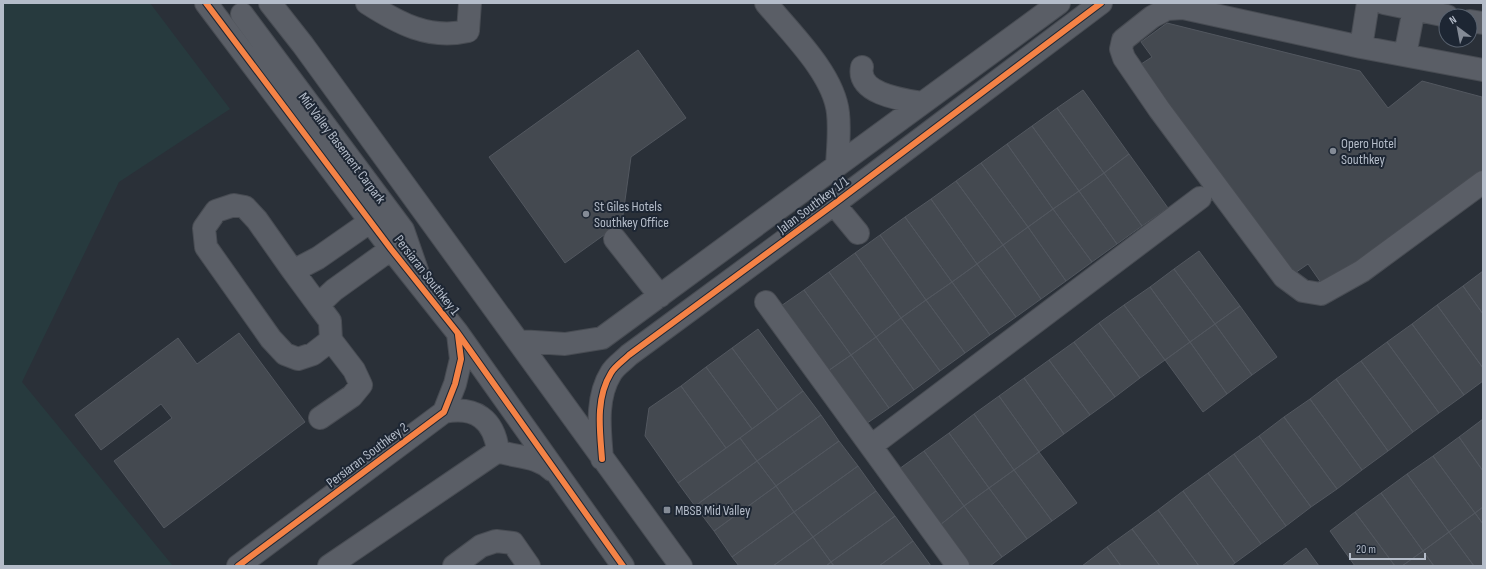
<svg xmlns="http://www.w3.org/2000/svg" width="1486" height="569" viewBox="0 0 1486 569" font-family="'Sofia Sans Condensed',sans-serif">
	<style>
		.green { fill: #273a3e }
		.building { fill: #444950; stroke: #52575f }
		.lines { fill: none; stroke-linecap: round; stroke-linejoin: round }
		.minor-casing { stroke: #484c53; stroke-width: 24 }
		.minor { stroke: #5a5e66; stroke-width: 22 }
		.cycleway-casing { stroke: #1d2633; stroke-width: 8 }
		.cycleway { stroke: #f48246; stroke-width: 6 }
		.poi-dot { fill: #848b96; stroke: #1d2633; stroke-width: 1.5 }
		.labels { text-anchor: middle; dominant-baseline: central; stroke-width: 4; stroke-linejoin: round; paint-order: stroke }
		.poi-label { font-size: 14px; fill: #b4bcc9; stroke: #1d2633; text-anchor: start }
		.street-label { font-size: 14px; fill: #b4bcc9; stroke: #1d2633 }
	</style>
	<rect width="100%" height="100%" fill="#2a3038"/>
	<!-- green -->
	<path class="green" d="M3,3h147l80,106 -111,73 -97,200 151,184h-170z"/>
	<!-- building -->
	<path class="building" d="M1167,23l193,48 28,37 34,-27 60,16 1,81 -157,112 -18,-26 -19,13 -151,-211 14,-9 -11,-15z
		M638,50l48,68 -55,39 -9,65 -57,41 -76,-106z
		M1083,90l46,64 -25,19 -47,-65z
		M1057,108l47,65 -25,18 -47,-65z
		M1032,126l47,65 -26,18 -46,-65z
		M1007,144l46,65 -25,18 -47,-64z
		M1129,154l39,54 -26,18 -38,-53z
		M981,163l47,64 -25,18 -47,-64z
		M1104,173l38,53 -25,18 -38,-53z
		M956,181l47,64 -26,19 -46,-65z
		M1079,191l38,53 -25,18 -39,-53z
		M931,199l46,65 -25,18 -47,-65z
		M1053,209l39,53 -26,19 -38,-54z
		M905,217l47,65 -26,18 -46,-65z
		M1028,227l38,54 -25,18 -38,-54z
		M880,235l46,65 -25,18 -46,-65z
		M1003,245l38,54 -25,18 -39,-53z
		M1199,251l41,55 -25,18 -41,-55z
		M855,253l46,65 -25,19 -47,-65z
		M977,264l39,53 -26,18 -38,-53z
		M1174,269l41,55 -25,18 -40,-55z
		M1483,271v43l-20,-28z
		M829,272l47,65 -25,18 -47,-65z
		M952,282l38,53 -25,18 -39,-53z
		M1463,286l20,28v54l-46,-63z
		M1150,287l40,55 -25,18 -41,-55z
		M804,290l47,65 -26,18 -47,-65z
		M926,300l39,53 -25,18 -39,-53z
		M1124,305l41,55 -25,18 -41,-55z
		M1437,305l46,63v13l-19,14 -52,-71z
		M1240,306l37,51 -25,18 -37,-51z
		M901,318l39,53 -26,19 -38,-53z
		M1099,323l41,55 -25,19 -41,-55z
		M1215,324l37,51 -25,19 -37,-52z
		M1412,324l52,71 -25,18 -52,-71z
		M758,329l45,62 -25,19 -46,-62z
		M239,333l66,89 -141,106 -50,-67 58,-43 -11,-14 -60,46 -26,-35 103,-77 19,26z
		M876,337l38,53 -25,18 -38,-53z
		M1074,342l41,55 -25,18 -41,-55z
		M1190,342l37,52 -24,18 -38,-52z
		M1387,342l52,71 -26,19 -52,-71z
		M732,348l46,62 -26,19 -46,-62z
		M851,355l38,53 -26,18 -38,-53z
		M1049,360l41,55 -26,19 -40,-56z
		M1361,361l52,71 -25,19 -52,-72z
		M706,367l46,62 -26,19 -45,-62z
		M1024,378l40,56 -25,18 -40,-56z
		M1336,379l52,72 -26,19 -52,-71z
		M681,386l45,62 -48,35 -33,-47 4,-28z
		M803,391l18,24 -64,46 -17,-23z
		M999,396l40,56 -25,18 -40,-56z
		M1310,399l52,71 -25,19 -53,-72z
		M974,414l40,56 -25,18 -40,-55z
		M821,415l18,26 -63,45 -19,-25z
		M1284,417l53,72 -26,18 -52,-71z
		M1483,419v52l-24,-34z
		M949,433l40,55 -25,18 -40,-55z
		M1259,436l52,71 -25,19 -52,-72z
		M1459,437l24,34v36l-8,6 -42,-57z
		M740,438l17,23 -62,45 -17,-23z
		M839,441l19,25 -64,46 -18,-26z
		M924,451l40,55 -24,19 -41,-56z
		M1039,452l38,51 -25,18 -38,-51z
		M1234,454l52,72 -25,18 -53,-71z
		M1433,456l42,57 -26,19 -42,-58z
		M757,461l19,25 -62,45 -19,-25z
		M858,466l18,25 -63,46 -19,-25z
		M1014,470l38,51 -25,18 -38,-51z
		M1208,473l53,71 -26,19 -52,-72z
		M1407,474l42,58 -26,19 -42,-58z
		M776,486l18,26 -62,45 -18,-26z
		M989,488l38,51 -25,18 -38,-51z
		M876,491l19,25 -64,46 -18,-25z
		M1183,491l52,72 -4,3h-32l-41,-56z
		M1381,493l42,58 -21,15h-7l-40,-54z
		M964,506l38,51 -12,9h-20l-30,-41z
		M1483,507v17l-8,-11z
		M1158,510l41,56h-39l-28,-37z
		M794,512l19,25 -40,29h-34l-7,-9z
		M1355,512l40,54h-40l-25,-35z
		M1475,513l8,11v42h-9l-25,-34z
		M895,516l18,25 -34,25h-45l-3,-4z
		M1132,529l28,37h-39l-14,-19z
		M1449,532l25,34h-40l-11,-15z
		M813,537l18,25 -5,4h-53z
		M913,541l18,25h-52z
		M1107,547l14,19h-39z
		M1306,548l13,18h-37z
		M1423,551l11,15h-32z
		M831,562l3,4h-8z"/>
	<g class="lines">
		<defs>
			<path id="minor" d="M206,3l185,246 66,83 166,234
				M270,3l33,42 378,521
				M367,3c31,20 62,37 101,28l2,-28
				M766,3c24,29 68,71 72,110 2,17 0,35 -1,52
				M1384,3l63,13
				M242,14l161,216 16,46
				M1470,21l13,2
				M1361,47l7,-44
				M1405,55l9,-46
				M862,67c-6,27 42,33 60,36
				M1483,70l-122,-23 -178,-39 -16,1 -15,8 -29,23 -2,9 3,9 35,51 125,168 19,14 18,3 41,-23 121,-89
				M834,204l24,29
				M615,239l45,57
				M293,271l25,34
				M766,302l192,264
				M331,340l-18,14 -15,5 -13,-5 -14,-15 -65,-92 -2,-19 12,-17 18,-6 11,2 12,13 36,51 25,-13 53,-37
				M519,341l46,3 37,-6 457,-335
				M444,412c31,-6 50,7 54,39
				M320,418l32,-22 9,-11 -7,-15 -23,-30 -1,-19 -12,-16 16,-15 57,-41
				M871,446l329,-248
				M602,459c-2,-28 -7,-60 9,-86 4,-7 12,-12 18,-18l205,-151 267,-201
				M238,566l206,-154 11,-28 6,-25 -3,-25
				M329,566l169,-115c19,7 38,4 54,19
				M454,566l27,-20 15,-5 17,2 16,23"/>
		</defs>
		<!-- minor casing -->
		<use href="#minor" class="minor-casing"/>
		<!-- minor -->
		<use href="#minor" class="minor"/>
		<defs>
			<path id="cycleway" d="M206,3l185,246 66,83 166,234
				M602,459c-2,-28 -7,-60 9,-86 4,-7 12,-12 18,-18l205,-151 267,-201
				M238,566l206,-154 11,-28 6,-25 -3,-24"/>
		</defs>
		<!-- cycleway casing -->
		<use href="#cycleway" class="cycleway-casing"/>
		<!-- cycleway -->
		<use href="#cycleway" class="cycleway"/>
	</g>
	<!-- markers -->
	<g class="poi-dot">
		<circle cx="1333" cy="151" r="4"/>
		<circle cx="586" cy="214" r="4"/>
		<rect x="663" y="506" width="8" height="8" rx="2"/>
	</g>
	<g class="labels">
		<!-- poi labels -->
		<g class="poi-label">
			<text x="1341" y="143">Opero Hotel<tspan x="1341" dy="16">Southkey</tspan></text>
			<text x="594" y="206">St Giles Hotels<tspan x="594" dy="16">Southkey Office</tspan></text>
			<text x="675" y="510">MBSB Mid Valley</text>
		</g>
		<!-- street labels -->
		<g class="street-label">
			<text transform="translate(342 148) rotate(53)">Mid Valley Basement Carpark</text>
			<text transform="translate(813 205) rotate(-37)">Jalan Southkey 1/1</text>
			<text transform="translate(427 275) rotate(52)">Persiaran Southkey 1</text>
			<text transform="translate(367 455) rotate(-37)">Persiaran Southkey 2</text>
		</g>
	</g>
	<!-- border -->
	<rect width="1486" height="569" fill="none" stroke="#b4bcc9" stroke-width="8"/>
	<!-- north arrow -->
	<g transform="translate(1458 28) rotate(328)"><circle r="19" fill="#1d2633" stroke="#59626f"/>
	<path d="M0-3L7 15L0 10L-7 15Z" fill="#848b96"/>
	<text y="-6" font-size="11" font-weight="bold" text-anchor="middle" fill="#b4bcc9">N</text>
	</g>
	<!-- scale -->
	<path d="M1350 553v6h75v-6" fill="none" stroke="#b4bcc9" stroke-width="2"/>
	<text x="1356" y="553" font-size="12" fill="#b4bcc9" stroke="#1d2633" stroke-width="3" paint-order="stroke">20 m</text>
</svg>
